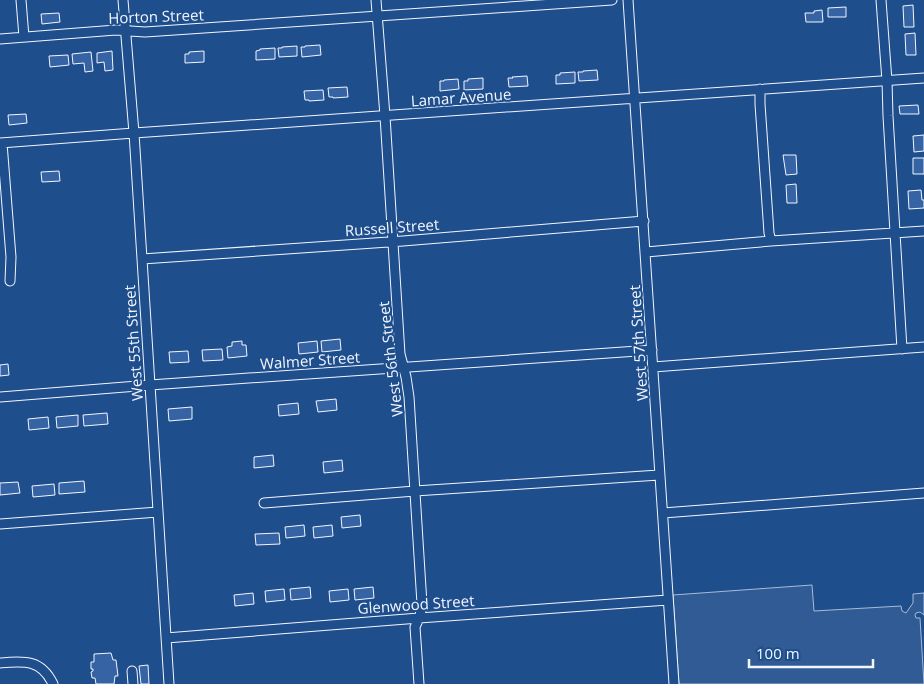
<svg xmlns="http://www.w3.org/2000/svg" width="924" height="684" viewBox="0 0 924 684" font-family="'Open Sans',sans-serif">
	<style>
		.built { fill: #305b95; stroke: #a8bbd7 }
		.building { fill: #3563a3; stroke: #f2f6ff }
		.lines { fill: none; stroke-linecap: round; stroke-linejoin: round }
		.minor-casing { stroke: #f2f6ff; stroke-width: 11 }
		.minor { stroke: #1f4e8c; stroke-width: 9 }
		.labels { text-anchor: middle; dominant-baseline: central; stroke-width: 4; stroke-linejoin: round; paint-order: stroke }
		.street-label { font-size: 15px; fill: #f2f6ff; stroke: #1f4e8c }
	</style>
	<rect width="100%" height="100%" fill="#1f4e8c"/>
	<!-- built -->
	<path class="built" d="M812,585l2,26 87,-5 1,5 4,2 7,-10v-9l11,-1v22l-4,-3 -4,1 -1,2 1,3h4l4,66h-245l-6,-89z"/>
	<!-- building -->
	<path class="building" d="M913,5l1,22h-10l-1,-21z
		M846,7v10h-18v-9z
		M822,10l1,12h-17l-1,-9h9v-2z
		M59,13l1,9 -18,2 -1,-10z
		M915,33l1,22h-10l-1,-21z
		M320,45l1,10 -19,2 -1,-10h4v-1z
		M297,46v10l-18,1 -1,-9h4v-1z
		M275,48v11l-19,1v-9l4,-1v-1z
		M112,51l1,19 -8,1 -1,-9 -7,1v-10z
		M204,51v11l-19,1v-9h4v-2z
		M91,52l2,19 -8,1 -1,-9 -11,1 -1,-10z
		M68,55l1,10 -19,2 -1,-11z
		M597,70l1,10 -19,1 -1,-9h5v-1z
		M575,72v11l-19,1v-9h4v-2z
		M527,76l1,10 -19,1 -1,-9h5l-1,-1z
		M483,78v11l-19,1v-9h4v-2z
		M458,79l1,10 -19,2v-10h4v-1z
		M347,87l1,10 -15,1v-1h-4l-1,-9z
		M323,90l1,10 -15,1v-1h-4l-1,-9z
		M918,105l1,9h-19l-1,-8z
		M26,114l1,9 -18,2 -1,-10z
		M924,135v16l-10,1 -1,-16z
		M783,155h13l1,19 -11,1z
		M913,158h11v16h-11z
		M59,171l1,10 -18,1 -1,-10z
		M796,184l1,19h-10l-1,-18z
		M921,190l1,10h2v8l-15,1 -1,-18z
		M340,339l1,11 -19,2 -1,-11z
		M242,341v4h4l1,11 -19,2 -1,-11 5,-1v-4z
		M317,341l1,11 -19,2 -1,-11z
		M222,349l1,11 -20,1 -1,-11z
		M188,351l1,11 -19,1 -1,-11z
		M8,364l1,11 -9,1v-11z
		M336,399l1,11 -19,2 -2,-11z
		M298,403l1,11 -20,2 -1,-11z
		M192,407v12l-23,2 -1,-12z
		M107,413l1,11 -24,2 -1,-11z
		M78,415v11l-21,2 -1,-11z
		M48,417l1,11 -20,2 -1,-11z
		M273,455l1,11 -20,2v-11z
		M342,460l1,11 -19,2 -1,-11z
		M84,481l1,11 -26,2v-11z
		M18,482l2,11 -20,2v-12z
		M54,484l1,11 -22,2 -1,-11z
		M360,515l1,11 -19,2 -1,-11z
		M304,525l1,11 -19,2 -1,-11z
		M332,525l1,11 -19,2 -1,-11z
		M279,533l1,11 -24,1 -1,-11z
		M310,587l1,11 -20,2 -1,-11z
		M373,587l1,11 -19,2 -1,-11z
		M284,589l1,11 -19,2 -1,-11z
		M348,589l1,11 -19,2 -1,-11z
		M253,593l1,11 -19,2 -1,-11z
		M111,653l2,7h3l2,16h-3l-1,8h-18l-1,-6h-3l-1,-6 2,-1v-2h-2v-7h3v-8z
		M148,665l1,19h-8l-2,-18z"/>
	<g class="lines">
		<defs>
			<path id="minor" d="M21,0l3,37
				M123,0l11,133 35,551
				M376,0l9,116 15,238 6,23 3,20 13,207 -2,12 -5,11 4,57
				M628,0l46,684
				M881,0l6,81 1,35 14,233
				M0,39l116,-9 29,2 467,-32
				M760,89v15l9,129 2,8
				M0,143l134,-10 790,-55
				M2,143l9,114 -1,24
				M646,252l125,-11 153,-10
				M142,259l261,-18 241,-20
				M653,367l271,-20
				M0,397l150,-12 502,-35
				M264,503l151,-12 244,-16
				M663,513l261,-20
				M0,524l158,-12
				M166,638l253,-20 249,-18
				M0,663c24,-2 41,-4 53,21
				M132,671l1,13"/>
		</defs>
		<!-- minor casing -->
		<use href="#minor" class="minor-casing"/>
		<!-- minor -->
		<use href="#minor" class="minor"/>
	</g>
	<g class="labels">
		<!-- street labels -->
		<g class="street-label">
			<text transform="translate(156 16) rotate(-2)">Horton Street</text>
			<text transform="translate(461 97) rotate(-4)">Lamar Avenue</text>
			<text transform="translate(392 227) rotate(-4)">Russell Street</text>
			<text transform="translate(133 343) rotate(-94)">West 55th Street</text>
			<text transform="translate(638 343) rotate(-94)">West 57th Street</text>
			<text transform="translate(390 359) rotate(-97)">West 56th Street</text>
			<text transform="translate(310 360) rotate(-4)">Walmer Street</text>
			<text transform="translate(416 604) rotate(-4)">Glenwood Street</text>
		</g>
	</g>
	<!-- scale -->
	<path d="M749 659v8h124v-8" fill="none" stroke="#f2f6ff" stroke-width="2.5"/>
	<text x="756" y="659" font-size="15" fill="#f2f6ff" stroke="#1f4e8c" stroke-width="4" paint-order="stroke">100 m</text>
</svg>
